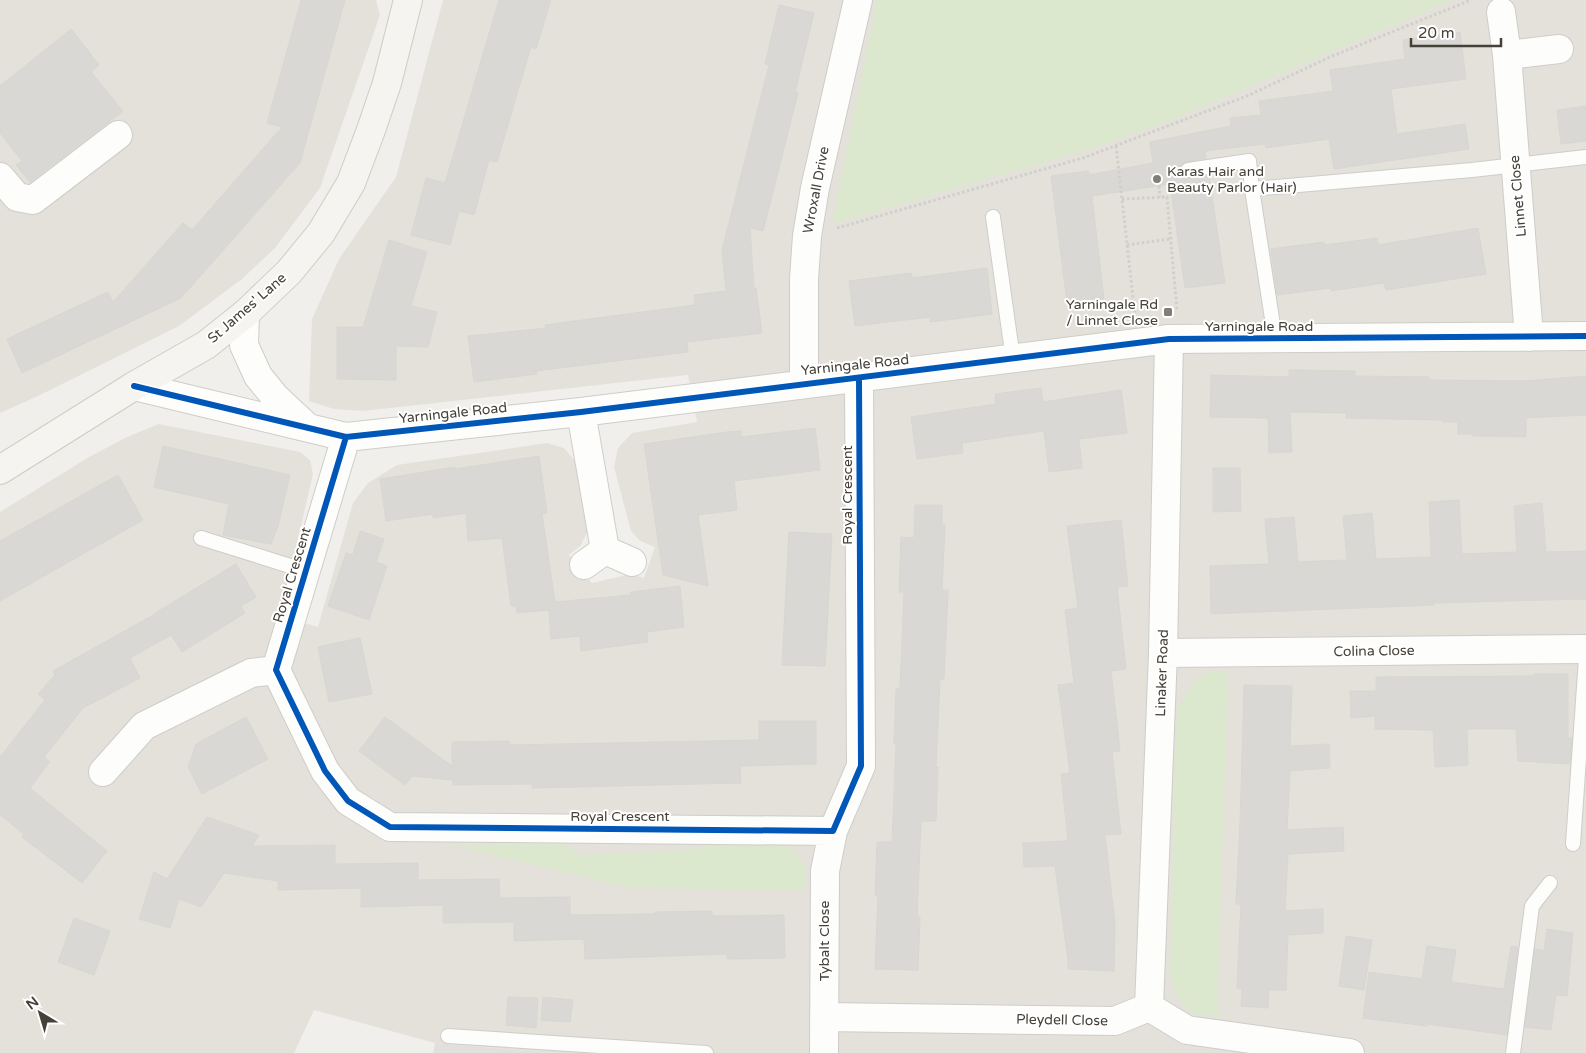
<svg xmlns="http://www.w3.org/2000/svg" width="1586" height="1053" viewBox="0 0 1586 1053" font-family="'Varela Round',sans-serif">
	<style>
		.residential { fill: #e3e1da }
		.green { fill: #dce8ce }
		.parking { fill: #e1e0dc }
		.building { fill: #dad8d4; stroke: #d8d6d1 }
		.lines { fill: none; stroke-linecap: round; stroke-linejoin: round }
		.lane-casing { stroke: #cecdc9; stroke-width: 16 }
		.street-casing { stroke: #cecdc9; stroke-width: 30 }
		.secondary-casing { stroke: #ceccc3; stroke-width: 30 }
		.path { stroke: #d1cfcc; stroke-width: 3; stroke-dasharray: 2.5 2.5; stroke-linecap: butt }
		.lane { stroke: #fdfdfc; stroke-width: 14 }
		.street { stroke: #fdfdfc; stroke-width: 28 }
		.secondary { stroke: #f5f4f0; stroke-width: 28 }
		.cycleway-casing { stroke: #fff; stroke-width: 9 }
		.cycleway { stroke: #0057b8; stroke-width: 6 }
		.poi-dot { fill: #817e77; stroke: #fff; stroke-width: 2 }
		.labels { text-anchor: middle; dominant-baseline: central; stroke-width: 4; stroke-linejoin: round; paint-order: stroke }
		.poi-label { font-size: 14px; fill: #454138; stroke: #fff; text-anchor: start }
		.street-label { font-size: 14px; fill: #454138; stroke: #fff }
	</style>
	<rect width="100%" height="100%" fill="#f0efeb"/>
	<!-- residential -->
	<path class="residential" d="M0,0h376l4,15 -60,173 -45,60 -33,31 -63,47 -141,70 -38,17z
		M443,0h1143v1053h-1033l-118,-10 -121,-33 -20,43h-294v-541l89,-55 38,-20 32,-13 141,28 10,8 3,14 -33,142 38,11 35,-124 15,-20 29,-18 150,-22 17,5 17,20 8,60 -8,17 -12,10 23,28 39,-9 13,4 11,-31 -15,-6 -9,-10 -17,-64 4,-19 14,-15 65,-11 -9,-47 -325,36 -29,-2 -25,-8 3,-82 27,-60 57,-82z"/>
	<!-- green -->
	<path class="green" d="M877,0h575l-286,122 -73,26 -261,76z
		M1213,670l15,4 -11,343 -25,-4 -13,-14 -9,-23 5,-228 3,-41 18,-28z
		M727,842l61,3c19,18 17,20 18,45l-177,-2 -177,-43 109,-1 22,11 105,-5z"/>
	<!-- parking -->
	<path class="parking" d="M435,1043l118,10h-120z"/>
	<!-- building -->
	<path class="building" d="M301,0h44l-45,163 -119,135 -159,75 -15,-34 101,-47 5,10 70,-79 9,7 90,-103 -15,-4z
		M499,0h52l-15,49 -5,-2 -34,115 -8,-2 -15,55 -15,-4 -9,34 -39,-10 15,-57 19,5z
		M779,5l35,8 -19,79 3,1 -35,138 -13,-3 4,60h2l6,45 -75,9 1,10 -152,19 1,3 -63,8 -6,-46 78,-8 -1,-3 150,-20 -1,-10 32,-4 -4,-41 47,-185 -4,-1z
		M71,29l28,36 -8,7 32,39 -93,71 -14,-17 6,-4 -22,-28v-47z
		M1460,32l6,47 -75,10 6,45 68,-10 4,25 -135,20 -5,-30 -63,9 -1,-4 -60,7 1,7 -23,5 -3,3 -1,6 6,6 24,-2 16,107 -40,5 -15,-104 -78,12 12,103 -37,4 -16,-127 37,-5 1,4 64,-12 -3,-21 81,-16 -1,-8 31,-3 -2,-14 74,-10 -3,-21 75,-11 -2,-19z
		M1586,106v35l-25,3 -4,-34z
		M1478,228l8,46 -100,16 -2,-7 -53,8v-3l-54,7 -6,-46 53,-7 1,3 52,-7 1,7z
		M389,240l38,12 -16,54 26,6 -9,35 -32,-1v34l-59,-1v-52h26z
		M987,268l5,46 -62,8v-5l-75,9 -6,-45 62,-8 1,5z
		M1289,370l66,1v5l74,1v3l94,1 63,-5v39l-60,3v19l-53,-1v-2h-15v-12h-16v-2l-96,-2 1,-5 -57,-1 2,40 -23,1 -1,-35 -58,-1 1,-42 78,2z
		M1041,388l2,14 78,-12 6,43 -48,6 3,29 -33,4 -5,-41 -82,12 1,10 -46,6 -6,-42 85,-13 -1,-10z
		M815,428l5,42 -86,11 3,29 -39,5 10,71 -45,-11 -19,-131 83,-12 14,-1v6z
		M163,446l127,29 -12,51 -7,18 -48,-9 6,-31 -75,-17z
		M539,456l8,57 -5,1 13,88 76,-7v-3l49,-6 4,41 -37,5 1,10 -67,9 -1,-15 -29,3 -2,-29 -32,3 -1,-7h-5l-9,-68 -34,3 -2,-28 -33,5v-4l-47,7 -6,-42 75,-12v2z
		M1213,468h27l1,43 -28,1z
		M118,475l25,45 -143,81v-60z
		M1459,500l3,54 55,-2 -3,-46 28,-3 4,49 40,-1v48l-152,4v2l-223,9 -1,-48 59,-2 -4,-45 29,-2 4,45 49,-2 -4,-44 29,-3 4,46 55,-2 -2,-55z
		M915,505h27v20h3l-3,65h6l-4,89h-4l-4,88h2l-2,54h-15l-4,96h3l-2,53 -43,-1 3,-73h-3l2,-54h15l4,-98h-2l2,-55h4l4,-97h-5l2,-55 13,1z
		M1121,520l7,66 -11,1 9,82 -15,2 9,80 -8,1 9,82 -16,1 10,89 -1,47 -46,-2v-9l-13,-94 -31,1 -1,-24 45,-2 -7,-67 9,-1 -12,-88 16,-2 -9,-73 13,-2 -11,-82z
		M360,531l24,8 -8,23 11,4 -18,54 -41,-14 18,-53 7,2z
		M789,532l43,2 -7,132 -43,-1z
		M236,564l20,33 -15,9 4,7 -63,39 -11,-17 -41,23 10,20 -57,30 -39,49 6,5 -20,26 77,63 -25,32 -60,-46 2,-3 -24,-19v-58l45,-57 -7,-6 17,-19 -2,-4 104,-58v-1z
		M360,638l12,56 -43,8 -11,-55z
		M1534,674h34v64h4l-2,26 -52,-3 -2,-32h-49l1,36 -33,2 -2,-37 -58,-1v-13l-24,2 -1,-27h26v-14l158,-1z
		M1244,685l48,1 -2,60 39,-2 1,24 -40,3 -3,59 56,-3 1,24 -56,3 -3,57 38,-2v24l-35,2 -2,55h-17l-1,18 -27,-2 1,-17 -5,-1 4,-84h-5l4,-81z
		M246,717l22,42 -66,35 -14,-27 8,-23z
		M385,717l67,49v-24l57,-1v4l250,-5v-19h57v43l-76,2 1,17 -209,5v-4l-79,1v-5l-41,-4 -7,9 -46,-34z
		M207,817l52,18 -7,11 83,-1v19l83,-1v17l81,-1 1,19 70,-1v18l85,-1v-2l57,-1v5l72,-1 1,43 -58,1v-5l-142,5 -1,-20 -70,2v-19l-71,1v-18l-82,2v-19l-83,2v-9l-54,-8 -23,34 -22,-8 -9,29 -31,-9 15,-47 13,7z
		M74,918l36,13 -16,44 -36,-13z
		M1547,929l26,4 -6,63 -11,-1 -5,35 -26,-3 10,-78 9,2z
		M1346,936l26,4 -8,50 -25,-4z
		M1427,946l29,4 -5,32 53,7 7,-43 7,1 -11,88 -80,-11v2l-64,-8 6,-46 53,7z
		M508,997l30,1 -2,30 -30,-3z
		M543,997l30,3 -3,22 -29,-2z"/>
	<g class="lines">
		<defs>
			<path id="lane" d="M1188,170l61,-9 3,28
				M993,217l20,142
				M1275,338l-23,-149 220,-19 114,-13
				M201,538l105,33
				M1573,844l13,-186
				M448,1036l258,17
				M1513,1053l19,-147 18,-23"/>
			<path id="street" d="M1501,12l6,43 22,282
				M1507,55l52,-6
				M0,177l17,20 16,3 85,-65
				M245,314l-1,31 14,31 18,22 31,29
				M804,383v-104l3,-43 8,-48 43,-188
				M134,386l212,51 235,-25 588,-73 417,-3
				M581,412l24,138
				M346,437l-70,233 49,101 23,30 42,26 443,4 28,-65 -2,-388
				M584,565l21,-15 27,12
				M1163,653l423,-4
				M103,772l41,-46 107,-53 25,-3
				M1149,1007l14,-354 6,-314
				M824,1017l291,4 34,-14 38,23 163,23
				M824,1053l1,-182 8,-40"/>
			<path id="secondary" d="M0,470l134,-84 72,-41 39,-31 44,-42 32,-39 30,-50 20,-53 16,-47 21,-83"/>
		</defs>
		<!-- lane casing -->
		<use href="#lane" class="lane-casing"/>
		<!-- street casing -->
		<use href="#street" class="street-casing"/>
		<!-- secondary casing -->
		<use href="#secondary" class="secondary-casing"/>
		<!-- path -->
		<path class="path" d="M1116,146l19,169
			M1159,186l1,11
			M1122,199l45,-2 10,114
			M837,228l246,-70 164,-62 83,-39 141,-57
			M1127,245l43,-6"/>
		<!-- lane -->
		<use href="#lane" class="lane"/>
		<!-- street -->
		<use href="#street" class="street"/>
		<!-- secondary -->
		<use href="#secondary" class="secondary"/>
		<defs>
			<path id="cycleway" d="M134,386l212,51 235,-25 588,-73 417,-3
				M346,437l-70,233 49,101 23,30 42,26 443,4 28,-65 -2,-388"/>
		</defs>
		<!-- cycleway casing -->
		<use href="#cycleway" class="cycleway-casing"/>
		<!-- cycleway -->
		<use href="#cycleway" class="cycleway"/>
	</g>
	<!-- markers -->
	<g class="poi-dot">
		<circle cx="1157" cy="179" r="5"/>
		<rect x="1163" y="307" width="10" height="10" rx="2.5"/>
	</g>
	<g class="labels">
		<!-- poi labels -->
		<g class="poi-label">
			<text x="1167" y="171">Karas Hair and<tspan x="1167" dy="16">Beauty Parlor (Hair)</tspan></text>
			<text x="1158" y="304" text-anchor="end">Yarningale Rd<tspan x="1158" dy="16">/ Linnet Close</tspan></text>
		</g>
		<!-- street labels -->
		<g class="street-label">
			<text transform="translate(816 190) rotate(-79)">Wroxall Drive</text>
			<text transform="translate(1518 196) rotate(-95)">Linnet Close</text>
			<text transform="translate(247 308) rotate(-41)">St James' Lane</text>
			<text x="1259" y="326">Yarningale Road</text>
			<text transform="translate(855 365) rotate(-6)">Yarningale Road</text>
			<text transform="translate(453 413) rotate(-6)">Yarningale Road</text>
			<text transform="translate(847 495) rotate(-90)">Royal Crescent</text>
			<text transform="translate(292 575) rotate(-73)">Royal Crescent</text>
			<text transform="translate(1374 651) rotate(-1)">Colina Close</text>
			<text transform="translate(1162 673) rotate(-88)">Linaker Road</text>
			<text x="620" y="816">Royal Crescent</text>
			<text transform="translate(824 941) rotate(-90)">Tybalt Close</text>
			<text transform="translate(1062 1020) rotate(1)">Pleydell Close</text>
		</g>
	</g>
	<!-- north arrow -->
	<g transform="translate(40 1013) rotate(322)" stroke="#ffffff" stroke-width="4" paint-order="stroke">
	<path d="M0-4L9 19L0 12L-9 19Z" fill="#454138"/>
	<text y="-8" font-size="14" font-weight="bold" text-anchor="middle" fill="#454138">N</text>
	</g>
	<!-- scale -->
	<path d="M1411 38v8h90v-8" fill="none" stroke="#454138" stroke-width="2.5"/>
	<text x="1418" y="38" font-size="15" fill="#454138" stroke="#ffffff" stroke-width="4" paint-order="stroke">20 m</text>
</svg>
